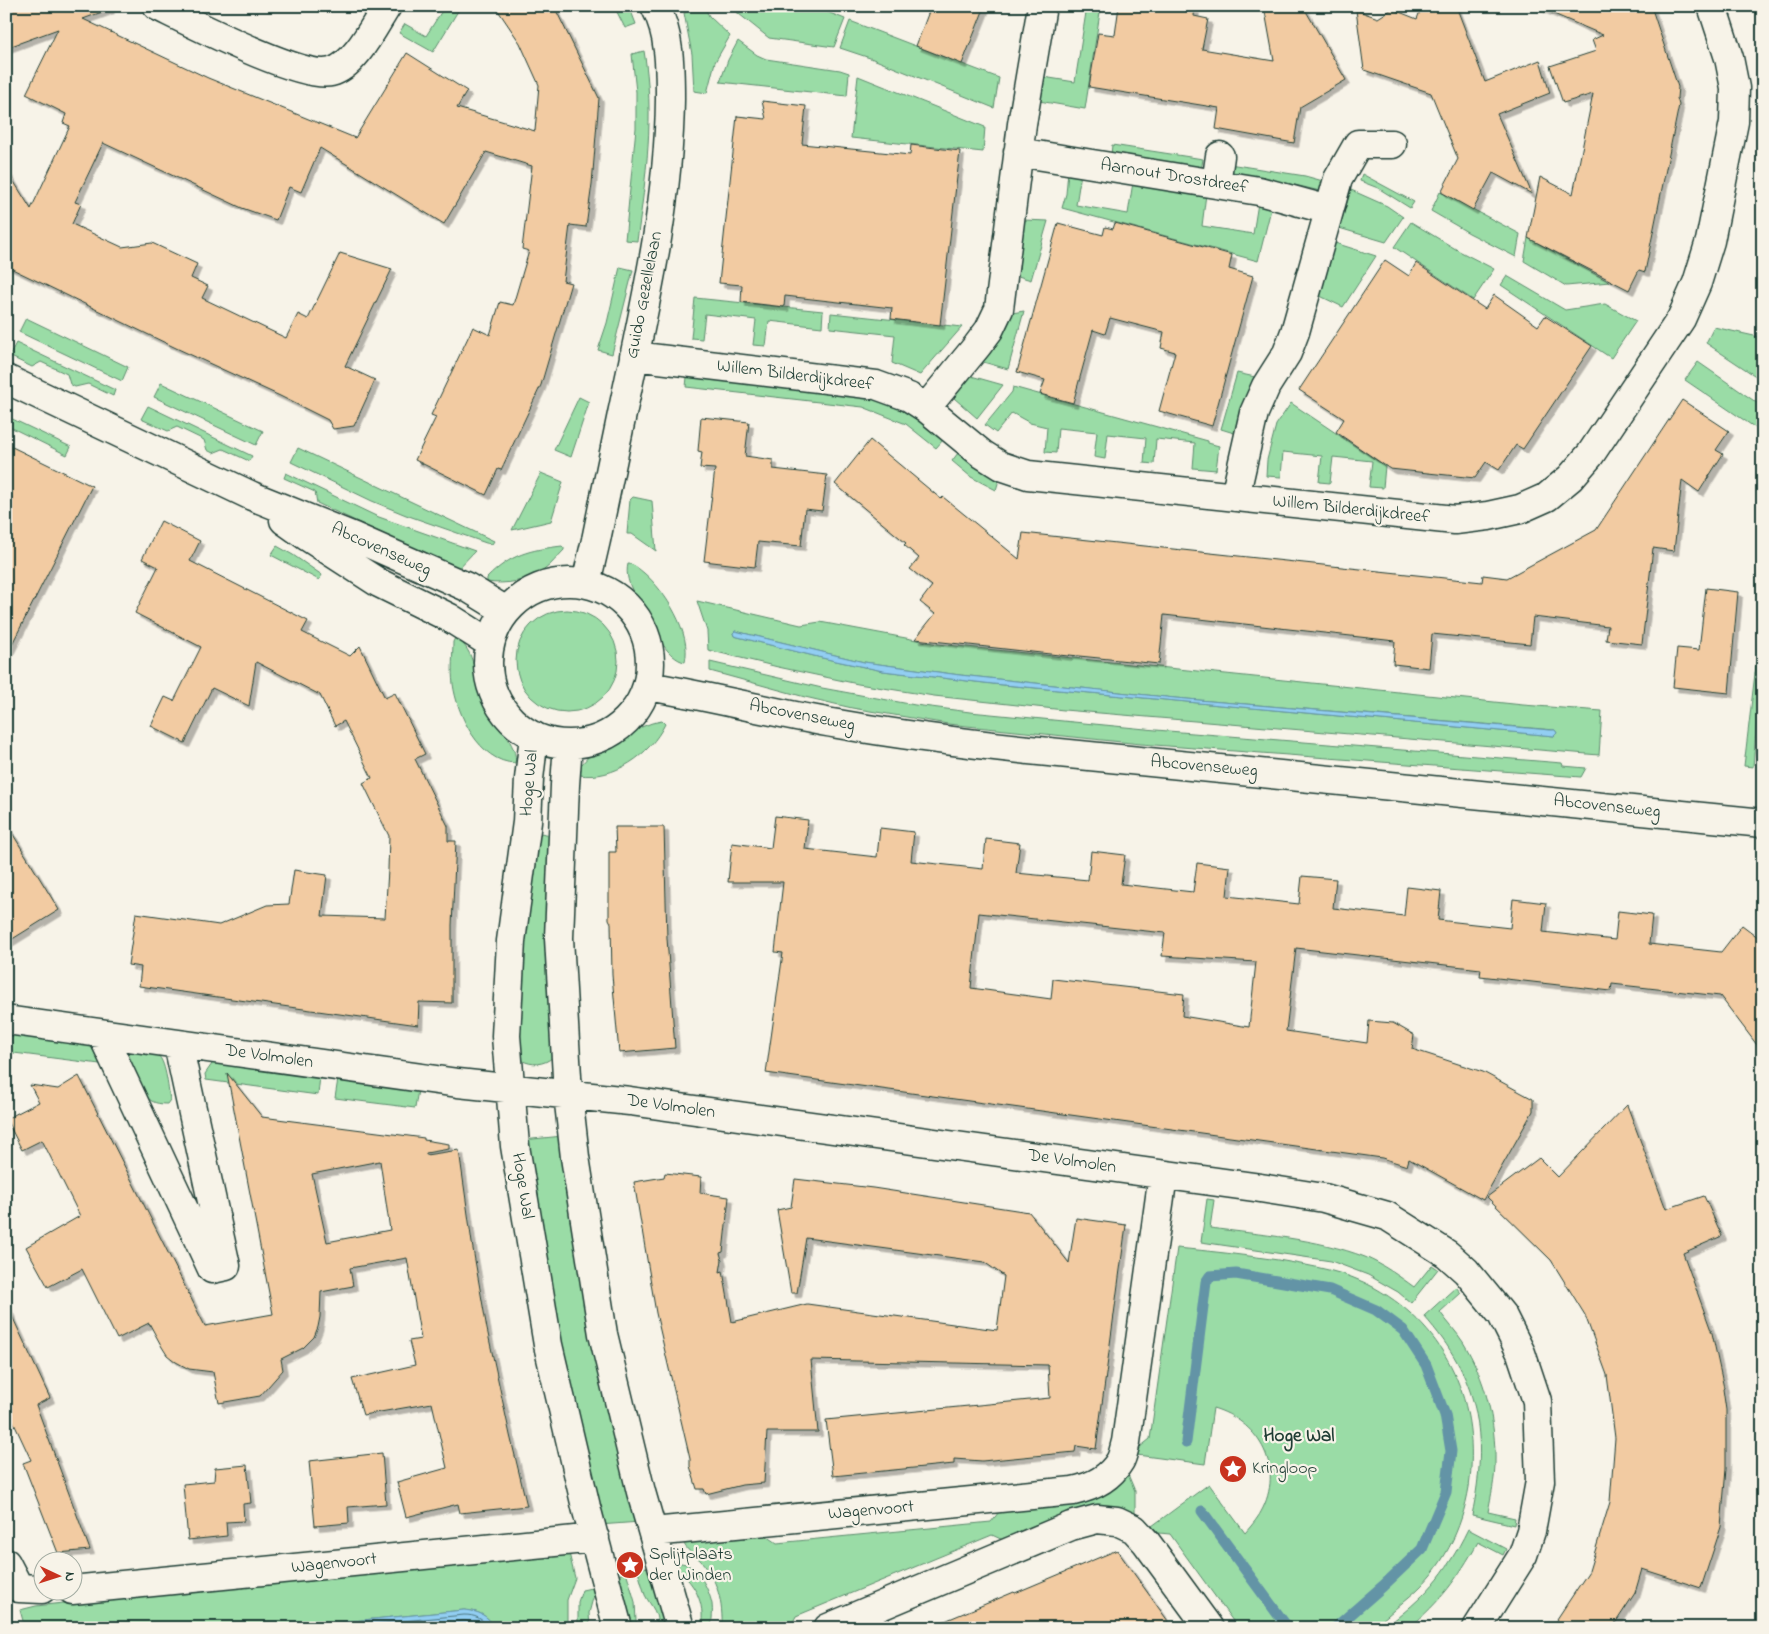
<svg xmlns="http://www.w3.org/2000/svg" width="1769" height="1634" viewBox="0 0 1769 1634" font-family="'Indie Flower',sans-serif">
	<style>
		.green { fill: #9adca6; stroke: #5c8c6d; fill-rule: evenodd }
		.water { fill: #92cef2; stroke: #6494a6 }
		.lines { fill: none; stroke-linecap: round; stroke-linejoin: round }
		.shore { stroke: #4d7780; stroke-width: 1 }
		.stream { stroke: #6494a6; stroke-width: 11 }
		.building { fill: #f2cba2; stroke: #1f3d34; fill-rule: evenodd; filter: url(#shadow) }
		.minor-casing { stroke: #1f3d34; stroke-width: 31 }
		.minor { stroke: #f7f3e8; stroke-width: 28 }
		.labels { text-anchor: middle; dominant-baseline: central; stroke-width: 4.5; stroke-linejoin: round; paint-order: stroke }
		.street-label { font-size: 18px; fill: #1f3d34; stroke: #f7f3e8 }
		.poi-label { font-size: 18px; fill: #1f3d34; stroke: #f7f3e8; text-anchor: start }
		.neighbourhood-label { font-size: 19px; font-weight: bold; fill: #1f3d34; stroke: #f7f3e8 }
	</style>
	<defs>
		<filter id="shadow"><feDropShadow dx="4.5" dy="4.5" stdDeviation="0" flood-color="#0004"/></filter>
	</defs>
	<rect width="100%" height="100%" fill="#f7f3e8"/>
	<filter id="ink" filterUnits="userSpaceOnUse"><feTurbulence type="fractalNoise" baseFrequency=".02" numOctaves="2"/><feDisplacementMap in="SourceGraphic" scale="10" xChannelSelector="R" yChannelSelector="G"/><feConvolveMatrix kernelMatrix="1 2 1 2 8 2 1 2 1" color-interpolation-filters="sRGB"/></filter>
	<g filter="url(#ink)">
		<!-- green -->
		<path class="green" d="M445,6h16l-28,46 -34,-19 6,-9 21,12z
			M614,6h15l7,18 -11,4z
			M698,6h6l5,10 21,20 -15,26 -8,31 -13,-2 -2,-37 -8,-41z
			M729,6h83l33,13 -11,28 -65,-9z
			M1087,6h14l-16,103 -46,-8 4,-24 32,5z
			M850,21l149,57 -5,30 -121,-49 -33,-11z
			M738,41l19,14 9,4 74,11 9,3 -2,23 -127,-14 8,-22z
			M644,51c11,64 2,126 -7,190l-12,-1 11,-112v-36l-4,-38z
			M858,76l127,51 -2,25 -132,-14z
			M1112,145l91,14 -2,11 -90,-15z
			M1229,164l76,12 18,5 -3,10 -25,-6 -67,-11z
			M1068,171l13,2 -5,32 52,9 5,-32 73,12 -4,32 51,8 5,-31 14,2 -14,56 -196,-53 4,-14z
			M1362,174l52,28 -4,6 -32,-20 -18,-7z
			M1351,190l36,16 16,11 -17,25 -47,-14z
			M1440,192l80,42 -4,23 -47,-24 -38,-22z
			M1024,220l24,1 -17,59 -13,-4z
			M1411,222l48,29 35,18 -21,31 -79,-53z
			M1528,238l82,44 -44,4 -42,-25z
			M1335,243l41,13 -33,51 -23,-11z
			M620,267l13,3 -21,84 -14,-4 9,-27z
			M1507,276l58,34 40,-6 31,17 -25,37 -110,-73z
			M695,298l128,13 -1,16 -53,-6 -3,25 -13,-1 3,-25 -51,-6 -3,25 -11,-1z
			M1024,311l-16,58 -25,-7c12,-14 24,-31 29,-49z
			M831,313l131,14 -42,48 -28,-12 3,-28 -65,-7z
			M26,318l102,49 -6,14 -103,-49z
			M1714,327l49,11v43l-57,-38z
			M16,343l99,47 -2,6 -25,-12 -13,3 -5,-3 -3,-10 -26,-12 -9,5 -23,-11z
			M1698,362l65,45v26l-78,-53z
			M1237,373l18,4 -13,28 -8,28 -13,-4z
			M971,376l32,9 -26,33 -23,-20z
			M687,377l188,22c29,10 45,22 68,41l-7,8 -30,-24 -43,-17 -177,-20z
			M161,383l102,48 -7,14 -102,-48z
			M1013,387l195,54v2l11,3 -3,24 -23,-2 2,-25 -39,-4 -2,25 -10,-1 2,-25 -38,-4 -3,25 -11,-2 3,-25 -39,-4 -2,25 -11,-1 2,-25 -17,-4 -18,-10 -16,20 -11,-8 27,-33z
			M579,397l10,5 -18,55 -17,-7z
			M1291,403l94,63 -2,22 -14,-1 3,-26 -39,-4 -3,26 -11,-1 3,-26 -39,-4 -2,25 -15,-1 1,-16 9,-35z
			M148,406l104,50 -3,5 -26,-12 -10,4 -6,-3 -3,-10 -27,-13 -9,4 -27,-12z
			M6,416l65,31 -4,8 -61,-30z
			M298,448l196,93 -2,3 -6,-1 -80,-28 -34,-14 -81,-39z
			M958,453l19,15 22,12 -3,10 -25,-13 -19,-16z
			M286,473l90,43 99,35 -20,21 -61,-33 -77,-36 -2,-11 -31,-14z
			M541,473l22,9 -12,39 -39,9z
			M633,497l19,4 4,50 -24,-17h-5l3,-34z
			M277,546l16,9 29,20 -3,5 -48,-25z
			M562,546l2,2v2c-7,7 -13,15 -20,20 -15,11 -39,15 -57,12v-4c24,-24 42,-28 75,-32z
			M628,564c6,0 11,5 16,9 21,18 48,60 41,89 -8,-1 -17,-10 -21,-16 -6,-8 -9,-17 -13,-25 -9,-15 -28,-37 -23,-57z
			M697,601l104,24 19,-3 118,22 585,61 79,6 -3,44 -535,-45 -130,-14 -76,-12 -80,-17 -70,-17 -1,-19zM735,631l129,31 96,13 215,23 380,32 2,3 -3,3 -561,-52 -110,-13 -61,-13 -88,-22 -1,-3z
			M1763,606v96l-5,4 -5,61 -9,-1z
			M516 661a51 51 0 1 1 102 0a51 51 0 1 1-102 0Z
			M455,638c22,11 19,43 28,62 8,16 37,47 32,63 -36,-1 -58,-49 -62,-79 -2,-14 0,-29 0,-42z
			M710,662l112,26 93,17 55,7 186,18 406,33 1,3 23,2 -5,9 -440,-33 -193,-20 -96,-16 -47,-11 -95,-26z
			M662,721l3,3c-15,31 -51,56 -86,51l1,-9 11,-12 40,-23 21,-8z
			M535,832l16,3 2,222c-9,8 -21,9 -32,3l-6,-24z
			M6,1033l84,11 10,20 -94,-12z
			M131,1050c8,1 17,1 25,4 10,4 12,35 14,46l-3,4c-8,0 -15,-1 -20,-7l-20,-39v-3z
			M214,1061l106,15 -2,19 -112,-15 -1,-6z
			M338,1079l80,11 -3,18 -80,-10z
			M563,1136l77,386 -41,3 -22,-85 -54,-300z
			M1207,1199l7,1 -4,28c51,7 106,10 155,29 17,7 34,19 49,30l18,-22 6,4 -27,34 -13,-11 -30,-17 -37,-14 -130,-19z
			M1177,1248c33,3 67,7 101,12 34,6 67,11 97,28 73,41 106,117 94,199 -7,42 -26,82 -60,110 -9,7 -28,26 -38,30 -8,3 -22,1 -31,1 -34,0 -68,0 -102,0l-68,-94 -11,-1 -7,-7 57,-42 36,49c7,-8 14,-16 18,-25 21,-44 -6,-87 -50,-100l-8,56 -68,-9 3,-8 10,-8z
			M1456,1287l5,6 -21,19c7,10 16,19 23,30 22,36 33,79 32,121 0,16 -4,33 -7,49l27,6 -1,7 -42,-10c17,-80 7,-137 -48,-199z
			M1127,1472l8,19v24l-41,-8 -14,2 -77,31 -11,-5 -196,81 -6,12h-68c1,-25 -4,-48 -21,-67 -7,-7 -15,-10 -18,-20l84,-9v4l10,7 214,-21 8,-10z
			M1468,1529l38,20 -3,6 -25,-13c-21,37 -36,58 -69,86h-25c41,-31 61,-52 84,-99z
			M569,1553l6,25 -8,22v28h-72c-7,-13 -17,-17 -31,-18l-182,18h-257l-5,-18 16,-4 28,-3z
			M679,1563c17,-1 30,26 33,41 1,7 0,16 -1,24h-10c5,-26 -7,-46 -27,-61z
			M643,1567l8,1 18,60h-13c4,-15 -5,-21 -11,-33 -3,-9 -5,-18 -8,-27z
			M626,1571l9,31 1,19 4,7h-13l-14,-49z
			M596,1587l-7,26 1,15h-12v-26l4,-12z"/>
		<!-- water -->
		<path class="water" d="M735,631l129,31 96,13 215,23 375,32h5l2,3 -3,3 -561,-52 -110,-13 -61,-13 -88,-22 -1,-3z
			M464,1610c14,1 24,5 31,18h-213z"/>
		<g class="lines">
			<!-- shore -->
			<path class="shore" d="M332,1628l132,-13c11,0 18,3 25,13
				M396,1628l68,-7 9,1 9,6"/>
			<!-- stream -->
			<path class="stream" d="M1186,1442l20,-160 4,-6 26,-2 94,16 46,20 27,20 23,35 19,50 6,36 -5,41 -24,57 -39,37 -48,42
				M1202,1511l86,117"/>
		</g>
		<!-- building -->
		<path class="building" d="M6,6h103l1,3 -27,10 125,59 147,60 52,-85 60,38 -10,17 78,23 4,-46 -19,-42 -25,-37h59l45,92 -7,86 -6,43 -16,-2 -7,56 8,2 -30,102 -40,85 -3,-1 -12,26 -71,-35 21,-43 -5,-2 42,-88 17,8 10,-33 13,3 16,-54 -7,-2 10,-83 -46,-14 -42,72 -124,-76 -19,44 -12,-5 -13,33 -34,-12 -139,-65 -28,59 6,2 -9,20 50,23 30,-4 45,21 -6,14 17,8 -6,12 67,32 17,8 12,-24 10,5 32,-66 52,16 -47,97 30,14 -21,46 -21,3 -5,-9 -48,-24 -104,-48 -170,-82v-97l25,40 39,-83 -7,-3 3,-9 -40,-20 32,-65 -52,19z
			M931,6h54l-23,58 -46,-18z
			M1119,6h76l-1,10 14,3 -6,30 72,12 -10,-55h39l43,74 -46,27 -6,36 -78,-14 3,-21 -130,-21 9,-54 17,2z
			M1422,6h34l29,76 55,-22 10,33 -53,21 35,80 -39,-21 -20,37 -32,-18 17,-33 -27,-66 -67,-23 -8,-60 22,8 14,-9 25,10z
			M1535,6h116l27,81 -1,11 2,7 -34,167 -6,-2 -10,20 -101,-52 12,-61 33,17 20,-100 -30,9 -13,-37 46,-15 -4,-11 11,-5z
			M762,101l44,5 -4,38 108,11 1,-10 49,6 -20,174 -49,-6 1,-11 -107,-12 -1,11 -43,-5 1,-17 -23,-2 18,-167 29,3z
			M1058,223l45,12 2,-8 8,2 2,-6 74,20 43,12 -3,14 24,7 -41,150 -53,-15 16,-59 -14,-4 3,-16 -54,-14 -5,16 -12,-4 -20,73 -33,-9 5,-14 -28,-8z
			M1385,260l24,16 7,-13 69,46 9,-14 44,31 7,-10 47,30 -69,103 -7,-4 -17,25 -13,-8 -11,16 -85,-9 -54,-37 8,-13 -45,-29z
			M1682,400l47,31 -13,19 7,4 -24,38 -17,-12 -8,71 -21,-3 -11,96 -36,-4 2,-14 -75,-9 -3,27 -98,-10 -3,34 -36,-4 2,-23 -231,-26 -5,49 -90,-9 -1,1 -153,-17 20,-25 -15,-12 12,-16 -22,-17 9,-11 -15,-13 2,-2 -71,-59 35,-44 71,59 2,-2 76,62 4,-26 459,49 1,-7 24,3 89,-48z
			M701,417l48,5 -4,34 28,4v9l54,6 -5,36 -17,-2 -4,37 -43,-4 -3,25 -51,-6 11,-92 -15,-1 2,-16 -4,-1z
			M6,444l86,42 -86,170z
			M161,521l39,20 -10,20 118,60 -6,11 48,24 10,-10 25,52 10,-5 30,61 -10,5 33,67v15h8l-4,84v78l-33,-1 -1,23 -279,-39 2,-19 -13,-2 8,-52 83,12 48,-20 22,-1 5,-34 33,5 -5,41 63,2 3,-48 1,-34 -26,-53 9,-5 -28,-57 -9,5 -15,-31 -64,-33 -7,44 -37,-18 -27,55 -34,-17 14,-29 9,4 27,-54 -66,-34 23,-46 -16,-8z
			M1706,588l32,4 -9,101 -56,-6 4,-39 22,2z
			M775,816l33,4 -3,29 72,8 3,-29 34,4 -3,29 72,8 3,-30 34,4 -4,30 72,7 3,-29 34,4 -4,29 72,8 4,-29 33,4 -3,29 72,8 3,-28 34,3 -3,29 71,8 3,-29 34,4 -3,29 72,8 3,-29 33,4 -3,29 72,8 3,-29 34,4 -3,29 72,8 21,-27 21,16v112l-43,-57 -108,-12 -1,7 -131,-15 1,-7 -185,-21 -10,83 81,12 2,-22 24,2 21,12 -2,14 71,23 50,27v12l-50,89 -74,-41 -2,7 -25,-8 -616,-85 17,-120 -8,-1 8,-70h-55l4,-39 39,5zM979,913l186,20 -3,23 94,6 -7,65 -67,-11 2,-22 -131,-15 -2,20 -80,-11z
			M6,823l53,87 -53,33z
			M615,827h49l3,111 8,110 -56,5 -7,-78 -1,-52 -2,-4v-67h7z
			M227,1073l35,44 162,21v2l25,4v5l-23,4v2l33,-5 13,93 15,86 23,106 17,71 -67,7 -2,-9 -52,13 -9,-35 50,-14 -15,-65 -69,12 -11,-36 63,-14 -6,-24 12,-2 -14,-81 -57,10 3,18 -32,6 -1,25 -2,10 -4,10 -11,11 -22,11 2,11 -23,26 -41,7 -6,-31 -24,-3 -13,-7 -9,-7 -5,-8 -13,-24 -32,16 -35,-70 -34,18 -22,-40 54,-31 -38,-76 -20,10 -16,-31 33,-17 -9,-17 28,4 21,-13 126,250 68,-12zM380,1161l10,69 -63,12 -15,-68z
			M1627,1105l39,104 38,-13 18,40 -39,17 29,80 12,55 -1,1 3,21v59l-5,58 -20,61 -59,-19 -7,24 -23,35h-61l38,-57 21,-69 5,-64 -8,-63 -22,-60 -34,-55 -64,-63 52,-39 19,19z
			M665,1173l36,4 -1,16 29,4 -6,55 -3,1 2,7 -2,12 3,-1 9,51 75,-18 190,26 7,-54 -20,-14 -178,-24 -9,55h-6l-14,-83 14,-3 4,-28 78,9 156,24 40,51 7,-45 50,7 -30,224 -20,-3 -1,6 -93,9 -28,-2v5l-121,12 -7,-56 224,-22 -2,-33 -237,-5 7,72h-51l-3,51 -22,2 -36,9 -2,-5h-7l-7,-23v-7l-34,-146 -22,-131 30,-5z
			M6,1303l44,95 -14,7 54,145 -32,3 -35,-90 8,-3 -20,-43 -5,2z
			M382,1453l4,51 -38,3 1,16 -34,3 -6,-65z
			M247,1465l4,38 -8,1 1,17 -18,1 1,14 -39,4 -5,-56 31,-3 1,-13z
			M1117,1550l56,78h-245l67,-28 19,-8 1,1z"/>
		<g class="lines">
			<defs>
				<path id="minor" d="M157,6c31,15 145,74 174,66 24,-6 43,-46 56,-66
					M1018,152l241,39 70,19
					M1216,184l4,-28
					M634,356l242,29 33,12 17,11 56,46 19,12 27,9 427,45 33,-4 32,-7 27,-12 23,-19 20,-23 91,-136 16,-36 13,-42 24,-119 1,-34 -6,-30 -17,-52
					M6,379l246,117 102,41 113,50 39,24
					M926,408l51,-62 12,-16 10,-21 23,-185 20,-118
					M1235,497l19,-84 12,-27 21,-33 8,-21 43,-153 20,-35h34
					M284,520l24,17 71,46 71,35 38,24
					M488 663a81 81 0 1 1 162 0a81 81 0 1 1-162 0Z
					M586,583l10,-43c9,-42 17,-84 26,-126 22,-104 47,-209 48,-315 0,-31 0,-66 -15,-93
					M648,686c64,11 126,27 190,38 63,11 127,19 191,26l734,73
					M534,736l-5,43 -2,43 -16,119 -5,95 9,110 33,199 38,162 32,121
					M568,744l-3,41 -6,153 9,156 7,63 28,177 38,158 39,136
					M6,1020l452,63 172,18 624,86 70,11 63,18 60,38 19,17 36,44 19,38 16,48 3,80 -9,50 -8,24 -46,73
					M102,1034l110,235 14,-3 -48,-222
					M653,1532l420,-41c19,-4 37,-13 47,-30 3,-5 4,-13 6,-19l37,-267
					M6,1563l13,25 23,1
					M72,1590l523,-52
					M828,1628l243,-102 26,-7 20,2 17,8 12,13 63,86"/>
			</defs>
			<!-- minor casing -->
			<use href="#minor" class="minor-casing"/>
			<!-- minor -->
			<use href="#minor" class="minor"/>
		</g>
	</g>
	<!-- icons -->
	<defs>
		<symbol id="sight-disc" viewBox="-11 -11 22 22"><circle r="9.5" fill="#c8321e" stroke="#f7f3e8"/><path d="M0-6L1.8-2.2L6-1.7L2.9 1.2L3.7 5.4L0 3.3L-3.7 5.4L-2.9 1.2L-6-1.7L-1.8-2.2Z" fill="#fff"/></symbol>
	</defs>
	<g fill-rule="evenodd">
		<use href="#sight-disc" x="1217" y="1453" width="32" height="32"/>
		<use href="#sight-disc" x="614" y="1549" width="32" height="32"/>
	</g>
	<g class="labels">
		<!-- street labels -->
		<g class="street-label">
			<text transform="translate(1174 177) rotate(9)">Aarnout Drostdreef</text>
			<text transform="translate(645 295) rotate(-79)">Guido Gezellelaan</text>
			<text transform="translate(795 376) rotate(7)">Willem Bilderdijkdreef</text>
			<text transform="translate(1351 510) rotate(6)">Willem Bilderdijkdreef</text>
			<text transform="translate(381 550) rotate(24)">Abcovenseweg</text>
			<text transform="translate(802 716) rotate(11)">Abcovenseweg</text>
			<text transform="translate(1204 767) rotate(5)">Abcovenseweg</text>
			<text transform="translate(530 783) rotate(-85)">Hoge Wal</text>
			<text transform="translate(1607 807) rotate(6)">Abcovenseweg</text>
			<text transform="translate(269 1057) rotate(8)">De Volmolen</text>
			<text transform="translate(671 1107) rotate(8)">De Volmolen</text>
			<text transform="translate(1072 1162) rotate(8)">De Volmolen</text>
			<text transform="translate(522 1186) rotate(81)">Hoge Wal</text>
			<text transform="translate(871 1511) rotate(-5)">Wagenvoort</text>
			<text transform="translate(334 1564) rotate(-6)">Wagenvoort</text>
		</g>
		<!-- poi labels -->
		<g class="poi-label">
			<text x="1252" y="1469">Kringloop</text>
			<text x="649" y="1555">Splijtplaats<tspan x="649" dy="21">der Winden</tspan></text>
		</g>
		<!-- neighbourhood labels -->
		<g class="neighbourhood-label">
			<text x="1299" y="1436">Hoge Wal</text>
		</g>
	</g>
	<!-- margin -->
	<rect width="1769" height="1634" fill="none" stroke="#f7f3e8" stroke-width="25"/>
	<rect x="12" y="12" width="1744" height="1609" fill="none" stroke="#1f3d34" stroke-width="2" filter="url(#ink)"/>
	<!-- north arrow -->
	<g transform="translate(58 1576) rotate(94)"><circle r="24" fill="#f7f3e8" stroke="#a1aaa0"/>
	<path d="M0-4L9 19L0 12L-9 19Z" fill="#c8321e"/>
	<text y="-8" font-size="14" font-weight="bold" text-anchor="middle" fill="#1f3d34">N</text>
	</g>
</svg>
